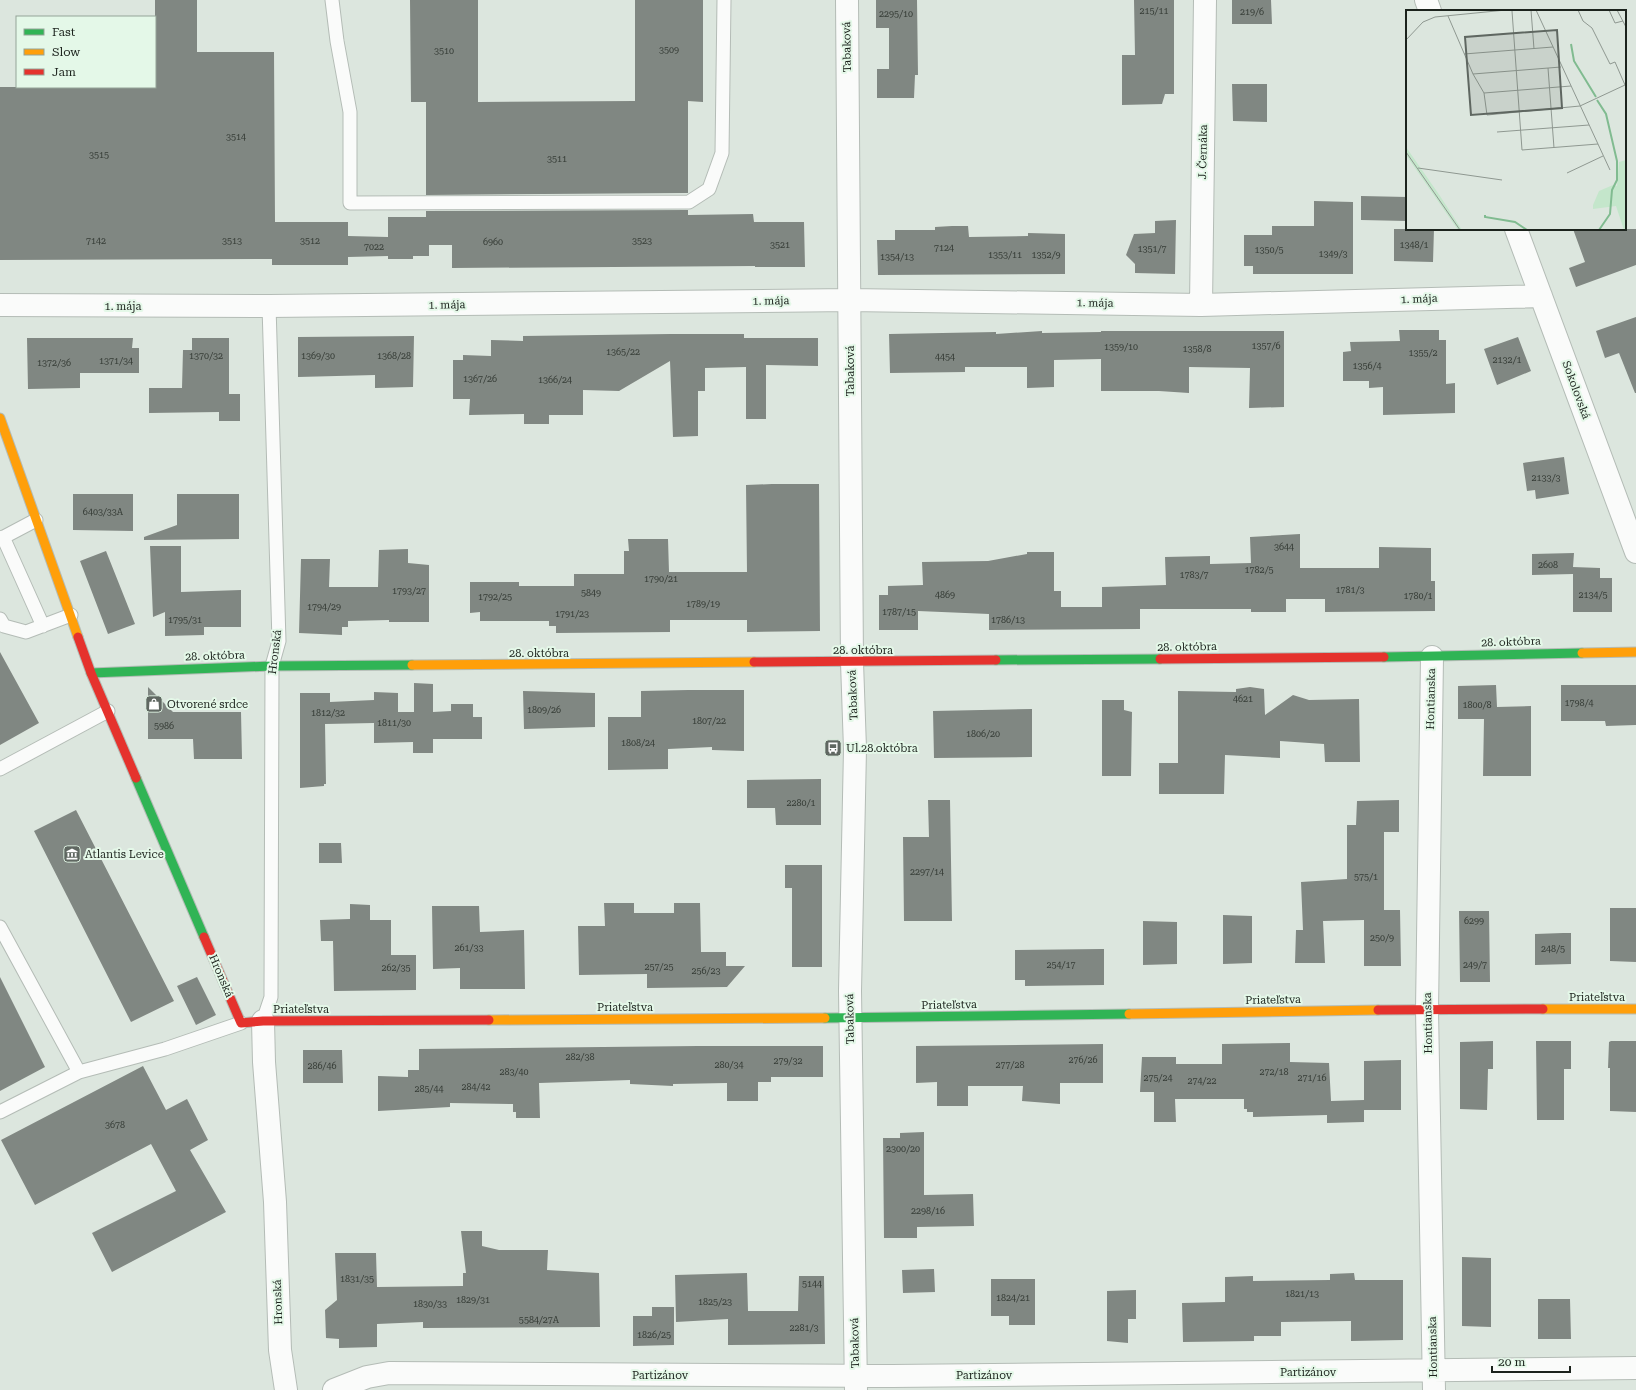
<svg xmlns="http://www.w3.org/2000/svg" width="1636" height="1390" viewBox="0 0 1636 1390" font-family="'Roboto Serif',serif">
	<style>
		.building { fill: #808782 }
		.lines { fill: none; stroke-linecap: round; stroke-linejoin: round }
		.lane-casing { stroke: #b4bcb6; stroke-width: 15 }
		.street-casing { stroke: #b4bcb6; stroke-width: 24 }
		.fast-casing { stroke: #b4bcb6; stroke-width: 11 }
		.slow-casing { stroke: #b4bcb6; stroke-width: 11 }
		.jam-casing { stroke: #b4bcb6; stroke-width: 11 }
		.lane { stroke: #fafbfa; stroke-width: 13 }
		.street { stroke: #fafbfa; stroke-width: 22 }
		.fast { stroke: #30b455; stroke-width: 9 }
		.slow { stroke: #ff9f0a; stroke-width: 9 }
		.jam { stroke: #e5322d; stroke-width: 9 }
		.labels { text-anchor: middle; dominant-baseline: central; stroke-width: 4; stroke-linejoin: round; paint-order: stroke }
		.number-label { font-size: 9px; fill: #353c36 }
		.street-label { font-size: 11px; fill: #1c231d; stroke: #e4f8e8 }
		.poi-label { font-size: 11px; fill: #1c231d; stroke: #e4f8e8; text-anchor: start }
		.inset-river { fill: none; stroke: #80bb90; stroke-width: 2 }
		.inset-road { fill: none; stroke: #8f9891; stroke-width: 1 }
		.view { fill: #5f6761; fill-opacity: 0.15; stroke: #5f6761; stroke-width: 2 }
		.inset-edge { fill: none; stroke: #1c231d; stroke-width: 2 }
	</style>
	<rect width="100%" height="100%" fill="#dce6de"/>
	<!-- building -->
	<path class="building" d="M155,0h42v52h77l1,170h73v14l40,1v-20h38v-6l262,-1v5l65,-1 1,8h50l1,45h-50v-1l-303,2v-23h-23v11h-16v3h-25v-3l-40,1v8h-76v-6l-272,1v-173h155z
		M410,0h68v102l157,-1v-101h68v102l-15,-1v92l-262,2v-93h-15z
		M876,0h41l1,75h-3l-1,23h-37v-29h12v-41h-13z
		M1134,0h40v94h-9l-3,10 -40,1v-50h13z
		M1232,0h39l1,24h-40z
		M1232,84h35v38l-34,-1z
		M1361,196l46,1v24l-46,-1z
		M1314,201l39,1v72h-100v-8h-9v-31h28v-9h42z
		M1176,220l-1,54 -40,-1v-9l-9,-9 8,-21 21,-1v-12z
		M952,226h16l1,11 59,-1v-3l37,1v40l-187,1 -1,-35h18v-10h40v-3z
		M1394,229h40l-1,33 -39,-1z
		M1573,229h63v36l-60,22 -7,-19 16,-6z
		M1636,317v76h-1l-16,-40 -14,5 -9,-27z
		M1399,330h40v10h7v44l9,-1v30l-72,2v-28l-14,1v-7h-26v-29l8,-1 -1,-9 50,-1z
		M1042,331v2l59,-1v-1h183v76l-35,1 1,-40 -61,-1v26l-30,-2h-58v-32l-47,1v27l-27,1v-21h-62v5l-75,1 -1,-39 107,-2v2z
		M670,334h74v4h74v28l-52,-1v54h-20v-52l-41,1v23h-7v45l-25,1 -3,-76 -51,30 -36,-1v25h-34v9h-25v-10l-55,1 1,-16h-17v-39h10v-5l28,1v-16l32,1v-5z
		M414,336l-1,51 -38,1v-13l-77,2v-40z
		M1518,337l13,34 -34,14 -13,-36z
		M27,338h106l-1,10h7v25h-59v15l-52,1z
		M192,338h37v56h11v27h-21v-9l-70,1v-25h33l1,-38h9z
		M1564,457l5,37 -33,5 -1,-9 -8,1 -4,-28z
		M772,484h47l1,147 -73,1v-12h-77v12l-114,1v-7h-7v-5h-69v-9l-10,1v-31h49v4h55v-12h50v-23h5l-1,-12h40l1,33h78l-1,-87z
		M73,494h60v37l-60,-1z
		M177,494h62v45l-95,1v-3l33,-12z
		M1300,534v34h79v-21l52,1v33h4v30l-110,1v-13h-39v13h-35v-3h-111v20l-151,1v-16l-71,-3v19h-39v-35h9v-9l35,-1 -1,-23 66,-1 39,-7v-2h27v39h7v16h41v-20l64,-2 -1,-28 45,-1v8l41,-1 -1,-26z
		M150,546h31v46l60,-2v37h-37v8l-39,1v-24l-12,5z
		M408,549v14l21,2v57h-40v-2l-41,1v6h-6v8l-43,-2 2,-74h29l-1,28h49l1,-37z
		M106,551l29,73 -27,10 -28,-73z
		M1574,553l-1,14 27,1v10h12v34h-39v-41v3l-41,1v-21z
		M0,652l39,71 -39,22z
		M414,683l19,1v28l18,-1v-7h22v13h9v22h-49v14h-20v-11l-39,1v-20l-49,1 1,60h-2v2l-24,2v-95h30v9l44,-2v-8l24,1v19h16z
		M1496,685l1,22 34,-1v70h-48l1,-57h-26v-33z
		M1561,685h75v40l-30,1 -1,-5h-44z
		M148,687l25,25h68l1,47h-48l-1,-20h-45z
		M1250,687l14,2 1,26 28,-20 16,5 50,-1 1,63h-35l-1,-18 -44,-3v17l-55,-3 -1,39h-65v-31h19v-72l58,1v-3z
		M688,690h56v61l-32,-1v-3l-44,2v20l-60,1v-53h33v-26z
		M523,691l72,2v34l-71,2z
		M1102,700h22v10l8,2 -1,64h-29z
		M1032,709v48l-98,1 -1,-47z
		M821,779v46h-45l-1,-17h-28v-28z
		M928,800h22l2,121h-48l-1,-84h26z
		M1399,800v32h-15v78h16l1,56h-37v-46l-41,1 2,42h-30l1,-33h7l-2,-48 46,-3v-54h9l1,-24z
		M76,810l98,191 -43,21 -97,-191z
		M319,843h22l1,20h-23z
		M785,865h37v102h-30v-79h-7z
		M604,903h30v10h40v-10h26l1,49h25v14h19l-18,21 -80,1v-14l-68,1 -1,-49h27z
		M350,904l20,1v15h21v35h25v35l-82,1 -1,-50h-12l-1,-21 30,-1z
		M432,906h47l1,26 44,-2 1,59h-65v-21l-27,1z
		M1610,908h26v54l-26,-1z
		M1459,911h30l1,71h-30z
		M1223,915l29,1v47l-29,1z
		M1143,921l34,1v42l-34,1z
		M1563,933h8v31l-36,1v-31z
		M1102,949h2v36l-79,1v-6h-10v-30z
		M0,977l45,90 -45,24z
		M197,977l19,38 -20,10 -19,-39z
		M1493,1041v28h-5l-1,41 -27,-1v-67z
		M1536,1041h35v28h-7v51h-27z
		M1611,1041h25v71l-26,-1v-43h-2l1,-26z
		M1290,1043v19l39,1 2,38 33,-1v-39l37,-1v50h-37v12l-37,1v-8l-74,2v-5h-6v-3h-3v-10h-69l1,23h-22v-30h-14l2,-35h34v7h46v-20z
		M1103,1044v39h-43v21l-38,-3 1,-15h-55v20h-31v-24l-21,1v-37z
		M698,1046h125v31h-52v5h-13v19h-31v-18l-54,1v2l-43,-2v-4l-91,3 1,35h-24v-6h-3v-8l-63,-1v4l-72,4v-35l30,1v-7h11v-21z
		M303,1050h39l1,33h-40z
		M143,1066l23,44 21,-11 21,41 -18,10 36,62 -114,60 -20,-39 84,-42 -25,-47 -116,61 -34,-65z
		M924,1132v63l49,-1 1,32 -57,1v11h-33l-1,-100h17v-5z
		M461,1231h21v15l17,4h49l-1,20 52,3 1,54 -177,1v-6l-46,2v23l-38,1v-9l-13,-1 -1,-28 12,-10 -2,-47h41l1,34 86,-1v-13h3z
		M1462,1257l29,1v69l-29,-1z
		M934,1269l1,23 -32,1 -1,-23z
		M747,1273l1,38h50l1,-35h25l1,68 -97,1v-26l-52,3 -1,-47z
		M1354,1273l1,7h48v60l-52,1v-20l-70,1v14h-27v5l-71,1 -1,-39 43,-1v-25l28,-1v5l77,-1v-6z
		M991,1279h44v46h-26v-9h-18z
		M1136,1290v29h-8v24l-21,-2v-50z
		M1538,1299h32l1,40h-33z
		M652,1307h22v38l-41,1v-30h19z"/>
	<g class="lines">
		<defs>
			<path id="lane" d="M332,0l5,41 13,71v91l339,-1 20,-13 13,-36 2,-153
				M3,537l40,89
				M0,539l36,-19
				M0,619l4,7 22,6 45,-17
				M0,769l108,-58
				M0,927l79,145
				M263,1021l8,-24 1,-331 7,-25 -10,-335
				M0,1112l79,-40 86,-23 76,-26"/>
			<path id="street" d="M847,0l5,662 3,87 -5,242 6,399
				M1426,0l4,11
				M1516,229l120,323
				M0,305l269,1 581,-6 351,5 340,-9
				M1201,305l4,-305
				M1432,657l-5,353 7,380
				M263,1021l1,41 11,140 5,148 6,40
				M334,1390l33,-13 22,-4 503,3 744,-8"/>
			<path id="fast" d="M1384,657l198,-4
				M996,660l164,-1
				M91,673l181,-7 140,-1
				M136,778l68,159
				M825,1018l304,-4"/>
			<path id="slow" d="M0,418l78,219
				M1582,653l54,-1
				M412,665l342,-3
				M1543,1009h93
				M1129,1014l249,-4
				M489,1020l336,-2"/>
			<path id="jam" d="M78,637l13,36 45,105
				M1160,659l224,-2
				M754,662l242,-2
				M204,937l37,86 22,-2 226,-1
				M1378,1010l165,-1"/>
		</defs>
		<!-- lane casing -->
		<use href="#lane" class="lane-casing"/>
		<!-- street casing -->
		<use href="#street" class="street-casing"/>
		<!-- fast casing -->
		<use href="#fast" class="fast-casing"/>
		<!-- slow casing -->
		<use href="#slow" class="slow-casing"/>
		<!-- jam casing -->
		<use href="#jam" class="jam-casing"/>
		<!-- lane -->
		<use href="#lane" class="lane"/>
		<!-- street -->
		<use href="#street" class="street"/>
		<!-- fast -->
		<use href="#fast" class="fast"/>
		<!-- slow -->
		<use href="#slow" class="slow"/>
		<!-- jam -->
		<use href="#jam" class="jam"/>
	</g>
	<!-- icons -->
	<defs>
		<symbol id="shop-square" viewBox="-11 -11 22 22"><rect x="-9" y="-9" width="18" height="18" rx="4" fill="#5f6761" stroke="#e4f8e8"/><path d="M-5-2.5h2.3a2.7 3.5 0 0 1 5.4 0H5L5.5 6h-11ZM-1.5-2.5h3a1.5 2.3 0 0 0-3 0Z" fill="#fff"/></symbol>
		<symbol id="bus-square" viewBox="-11 -11 22 22"><rect x="-9" y="-9" width="18" height="18" rx="4" fill="#5f6761" stroke="#e4f8e8"/><path d="M-5-6H5V4H4V6H2V4H-2V6H-4V4H-5ZM-3.5-4V0h7V-4ZM-3.5 1.2v1.5H-2V1.2ZM2 1.2v1.5H3.5V1.2Z" fill="#fff"/></symbol>
		<symbol id="museum-square" viewBox="-11 -11 22 22"><rect x="-9" y="-9" width="18" height="18" rx="4" fill="#5f6761" stroke="#e4f8e8"/><path d="M0-6L6-3V-2H-6V-3ZM-5-1h2V3h-2ZM-1-1h2V3h-2ZM3-1h2V3H3ZM-6 4H6V6H-6Z" fill="#fff"/></symbol>
	</defs>
	<g fill-rule="evenodd">
		<use href="#shop-square" x="144" y="694" width="20" height="20"/>
		<use href="#bus-square" x="823" y="738" width="20" height="20"/>
		<use href="#museum-square" x="62" y="844" width="20" height="20"/>
	</g>
	<g class="labels">
		<!-- number labels -->
		<g class="number-label">
			<text x="1154" y="11">215/11</text>
			<text x="1252" y="12">219/6</text>
			<text x="896" y="14">2295/10</text>
			<text x="669" y="50">3509</text>
			<text x="444" y="51">3510</text>
			<text x="236" y="137">3514</text>
			<text x="99" y="155">3515</text>
			<text x="557" y="159">3511</text>
			<text x="96" y="241">7142</text>
			<text x="232" y="241">3513</text>
			<text x="310" y="241">3512</text>
			<text x="642" y="241">3523</text>
			<text x="493" y="242">6960</text>
			<text x="780" y="245">3521</text>
			<text x="1414" y="245">1348/1</text>
			<text x="374" y="247">7022</text>
			<text x="944" y="248">7124</text>
			<text x="1152" y="249">1351/7</text>
			<text x="1269" y="250">1350/5</text>
			<text x="1333" y="254">1349/3</text>
			<text x="1005" y="255">1353/11</text>
			<text x="1046" y="255">1352/9</text>
			<text x="897" y="257">1354/13</text>
			<text x="1266" y="346">1357/6</text>
			<text x="1121" y="347">1359/10</text>
			<text x="1197" y="349">1358/8</text>
			<text x="623" y="352">1365/22</text>
			<text x="1423" y="353">1355/2</text>
			<text x="206" y="356">1370/32</text>
			<text x="318" y="356">1369/30</text>
			<text x="394" y="356">1368/28</text>
			<text x="945" y="357">4454</text>
			<text x="1507" y="360">2132/1</text>
			<text x="116" y="361">1371/34</text>
			<text x="54" y="363">1372/36</text>
			<text x="1367" y="366">1356/4</text>
			<text x="480" y="379">1367/26</text>
			<text x="555" y="380">1366/24</text>
			<text x="1546" y="478">2133/3</text>
			<text x="103" y="512">6403/33A</text>
			<text x="1284" y="547">3644</text>
			<text x="1548" y="565">2608</text>
			<text x="1259" y="570">1782/5</text>
			<text x="1194" y="575">1783/7</text>
			<text x="661" y="579">1790/21</text>
			<text x="1350" y="590">1781/3</text>
			<text x="409" y="591">1793/27</text>
			<text x="591" y="593">5849</text>
			<text x="945" y="595">4869</text>
			<text x="1593" y="595">2134/5</text>
			<text x="1418" y="596">1780/1</text>
			<text x="495" y="597">1792/25</text>
			<text x="703" y="604">1789/19</text>
			<text x="324" y="607">1794/29</text>
			<text x="899" y="612">1787/15</text>
			<text x="572" y="614">1791/23</text>
			<text x="185" y="620">1795/31</text>
			<text x="1008" y="620">1786/13</text>
			<text x="1243" y="699">4621</text>
			<text x="1579" y="703">1798/4</text>
			<text x="1477" y="705">1800/8</text>
			<text x="544" y="710">1809/26</text>
			<text x="328" y="713">1812/32</text>
			<text x="709" y="721">1807/22</text>
			<text x="394" y="723">1811/30</text>
			<text x="164" y="726">5986</text>
			<text x="983" y="734">1806/20</text>
			<text x="638" y="743">1808/24</text>
			<text x="801" y="803">2280/1</text>
			<text x="927" y="872">2297/14</text>
			<text x="1366" y="877">575/1</text>
			<text x="1474" y="921">6299</text>
			<text x="1382" y="938">250/9</text>
			<text x="469" y="948">261/33</text>
			<text x="1553" y="949">248/5</text>
			<text x="1061" y="965">254/17</text>
			<text x="1475" y="965">249/7</text>
			<text x="659" y="967">257/25</text>
			<text x="396" y="968">262/35</text>
			<text x="706" y="971">256/23</text>
			<text x="580" y="1057">282/38</text>
			<text x="1083" y="1060">276/26</text>
			<text x="788" y="1061">279/32</text>
			<text x="729" y="1065">280/34</text>
			<text x="1010" y="1065">277/28</text>
			<text x="322" y="1066">286/46</text>
			<text x="514" y="1072">283/40</text>
			<text x="1274" y="1072">272/18</text>
			<text x="1158" y="1078">275/24</text>
			<text x="1312" y="1078">271/16</text>
			<text x="1202" y="1081">274/22</text>
			<text x="476" y="1087">284/42</text>
			<text x="429" y="1089">285/44</text>
			<text x="115" y="1125">3678</text>
			<text x="903" y="1149">2300/20</text>
			<text x="928" y="1211">2298/16</text>
			<text x="357" y="1279">1831/35</text>
			<text x="812" y="1284">5144</text>
			<text x="1302" y="1294">1821/13</text>
			<text x="1013" y="1298">1824/21</text>
			<text x="473" y="1300">1829/31</text>
			<text x="715" y="1302">1825/23</text>
			<text x="430" y="1304">1830/33</text>
			<text x="539" y="1320">5584/27A</text>
			<text x="804" y="1328">2281/3</text>
			<text x="654" y="1335">1826/25</text>
		</g>
		<!-- street labels -->
		<g class="street-label">
			<text transform="translate(847 47) rotate(-91)">Tabaková</text>
			<text transform="translate(1203 152) rotate(-89)">J. Černáka</text>
			<text transform="translate(1419 299) rotate(-2)">1. mája</text>
			<text transform="translate(771 301) rotate(-1)">1. mája</text>
			<text transform="translate(1095 303) rotate(1)">1. mája</text>
			<text transform="translate(447 305) rotate(-1)">1. mája</text>
			<text x="123" y="306">1. mája</text>
			<text transform="translate(850 371) rotate(-90)">Tabaková</text>
			<text transform="translate(1576 390) rotate(70)">Sokolovská</text>
			<text transform="translate(1511 642) rotate(-2)">28. októbra</text>
			<text transform="translate(1187 647) rotate(-1)">28. októbra</text>
			<text x="863" y="650">28. októbra</text>
			<text transform="translate(275 652) rotate(-83)">Hronská</text>
			<text x="539" y="653">28. októbra</text>
			<text transform="translate(215 656) rotate(-2)">28. októbra</text>
			<text transform="translate(853 695) rotate(-92)">Tabaková</text>
			<text transform="translate(1431 699) rotate(-89)">Hontianska</text>
			<text transform="translate(221 976) rotate(67)">Hronská</text>
			<text x="1597" y="997">Priateľstva</text>
			<text transform="translate(1273 1000) rotate(-1)">Priateľstva</text>
			<text transform="translate(949 1005) rotate(-1)">Priateľstva</text>
			<text x="625" y="1007">Priateľstva</text>
			<text x="301" y="1009">Priateľstva</text>
			<text transform="translate(850 1019) rotate(-91)">Tabaková</text>
			<text transform="translate(1428 1023) rotate(-91)">Hontianska</text>
			<text transform="translate(278 1302) rotate(-92)">Hronská</text>
			<text transform="translate(855 1343) rotate(-91)">Tabaková</text>
			<text transform="translate(1433 1347) rotate(-91)">Hontianska</text>
			<text x="1308" y="1372">Partizánov</text>
			<text x="660" y="1375">Partizánov</text>
			<text x="984" y="1375">Partizánov</text>
		</g>
		<!-- poi labels -->
		<g class="poi-label">
			<text x="167" y="704">Otvorené srdce</text>
			<text x="846" y="748">Ul.28.októbra</text>
			<text x="85" y="854">Atlantis Levice</text>
		</g>
	</g>
	<!-- overview -->
	<g transform="translate(1406 10)">
		<rect width="220" height="220" fill="#dce6de"/>
		<path d="M0,137l34,49 22,34h-4l-52,-75zM220,150v70h-2l-8,-24 -23,3v-4l6,-14 14,-6 4,1 2,-24z" fill="#c4e6cb"/>
		<path class="inset-river" d="M165,34l3,17 22,36M191,90l9,14 11,47v19l-5,10 -2,24 -11,16M79,205v2l30,5 12,8"/>
		<path class="inset-road" d="M125,0l3,39M130,0l74,160M203,0l6,13 8,-2M211,0l9,17M106,1l10,139 76,-6M42,6l25,58 11,19 3,22 93,-9 45,-21 -10,-23 -5,2 -18,-36 -9,-7 -5,-11M0,30l17,-18 12,-5 71,-7M58,44l89,-7M142,58l6,80M67,64l88,-7M78,83l87,-7M91,122l92,-7M0,142l54,78M12,158l84,12M161,163l36,-17"/>
		<path class="view" d="M151,20l5,78 -91,7 -6,-78z"/>
		<rect width="220" height="220" class="inset-edge"/>
	</g>
	<!-- legend -->
	<rect x="16" y="16" width="140" height="72" fill="#e4f8e8" stroke="#94a397"/>
	<rect x="24" y="29" width="20" height="6" fill="#30b455" stroke="#94a397"/>
	<text x="52" y="36" font-size="12" fill="#1c231d">Fast</text>
	<rect x="24" y="49" width="20" height="6" fill="#ff9f0a" stroke="#94a397"/>
	<text x="52" y="56" font-size="12" fill="#1c231d">Slow</text>
	<rect x="24" y="69" width="20" height="6" fill="#e5322d" stroke="#94a397"/>
	<text x="52" y="76" font-size="12" fill="#1c231d">Jam</text>
	<!-- scale -->
	<path d="M1492 1366v6h78v-6" fill="none" stroke="#1c231d" stroke-width="2"/>
	<text x="1498" y="1366" font-size="12" fill="#1c231d" stroke="#e4f8e8" stroke-width="3" paint-order="stroke">20 m</text>
</svg>
